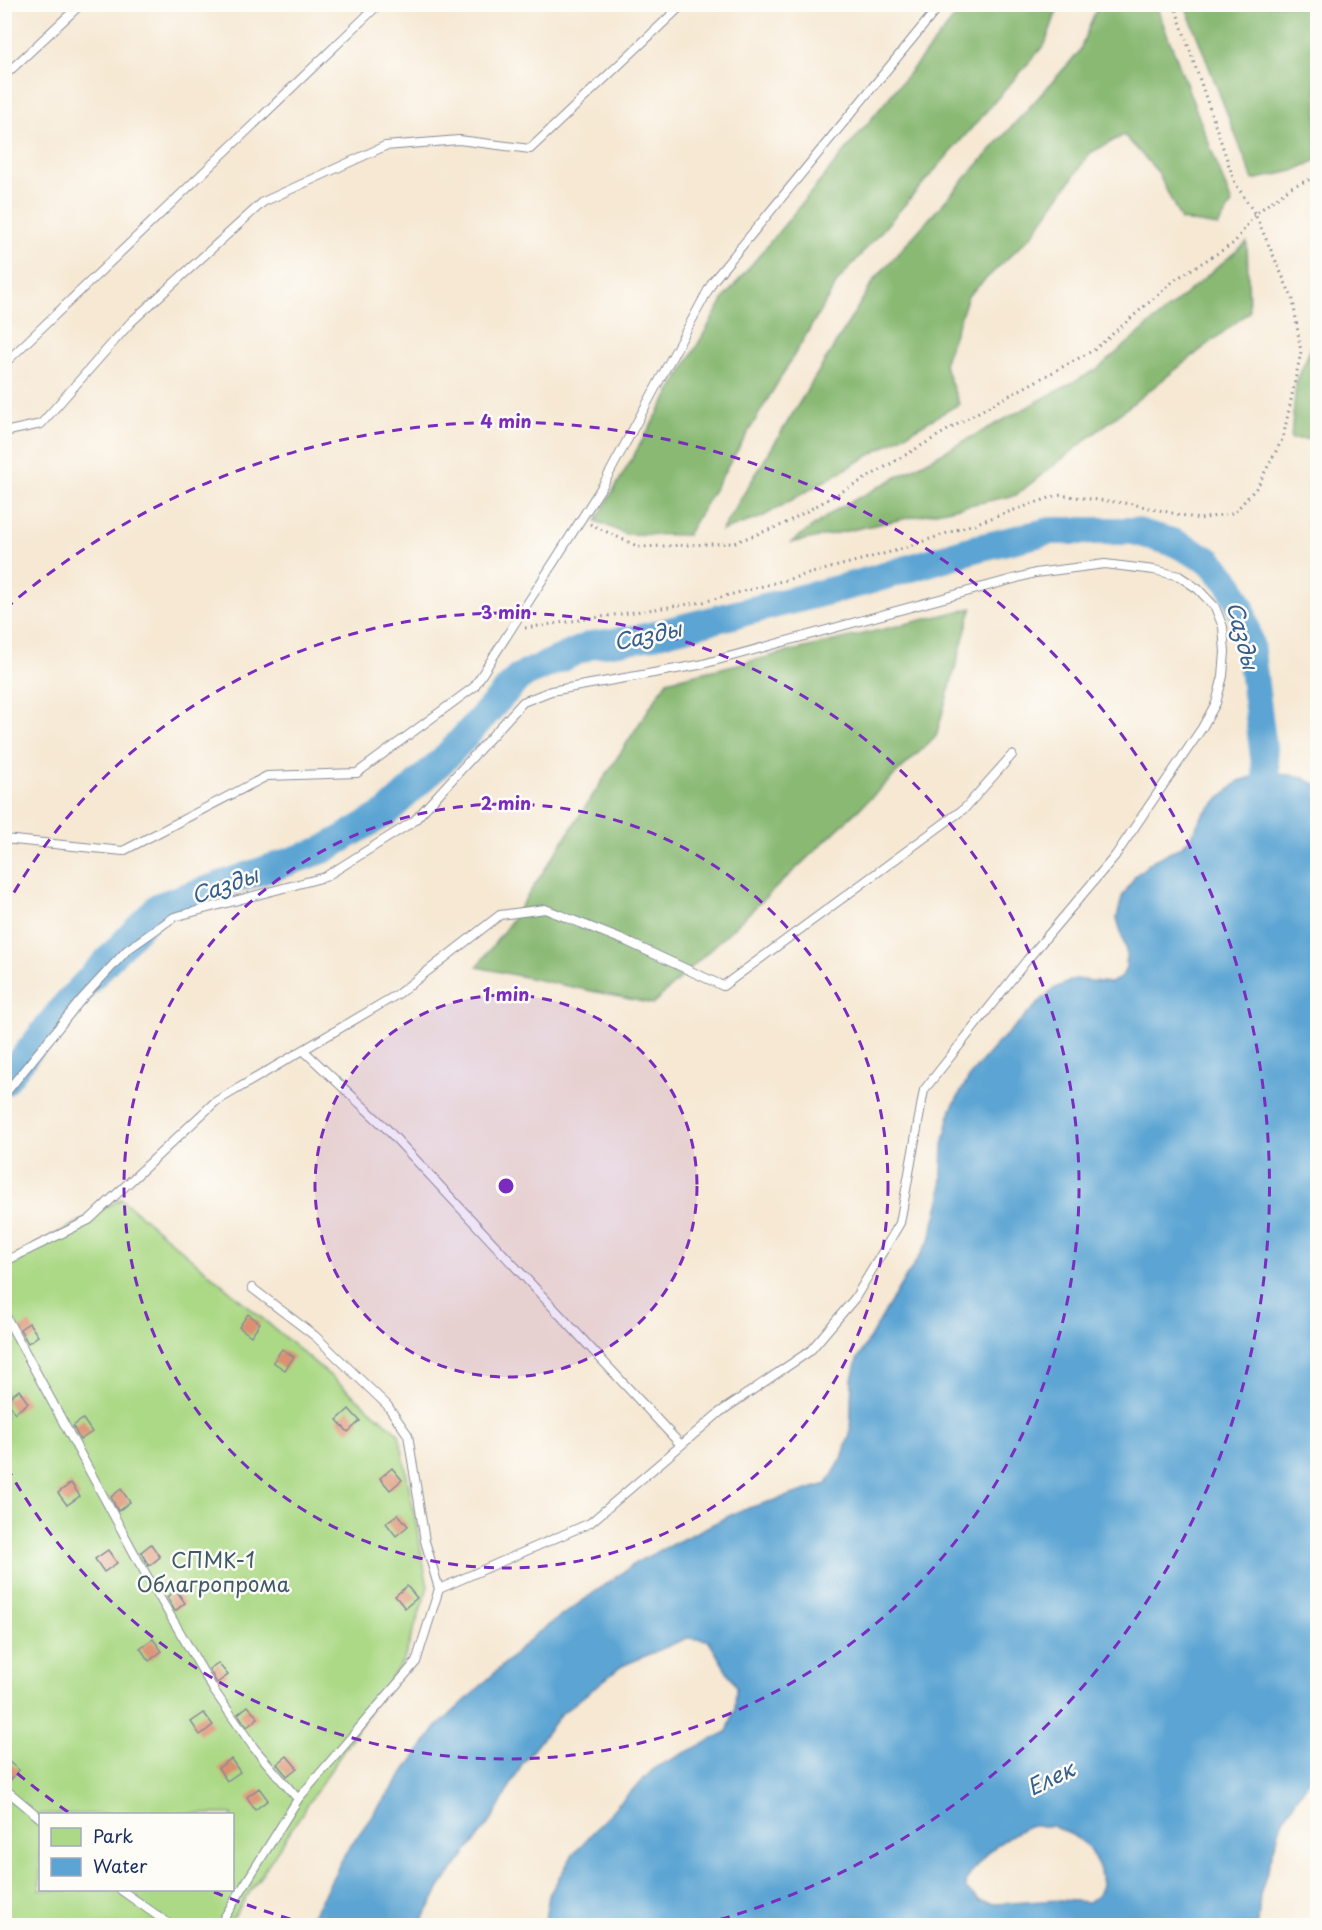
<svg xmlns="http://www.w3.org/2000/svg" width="1322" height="1930" viewBox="0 0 1322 1930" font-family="'Playpen Sans',sans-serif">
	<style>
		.green { fill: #acd986; stroke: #648472; stroke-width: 1.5; fill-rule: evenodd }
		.forest { fill: #89b973; stroke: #527468; stroke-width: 1.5 }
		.water { fill: #5ca4d3; stroke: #3c6a98; stroke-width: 1.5; fill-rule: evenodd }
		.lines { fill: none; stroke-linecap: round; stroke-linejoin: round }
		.river { stroke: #5ca4d3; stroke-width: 28 }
		.building { fill: #dc8f71 }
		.lane-casing { stroke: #888c98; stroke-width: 10 }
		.path { stroke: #888c98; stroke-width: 3; stroke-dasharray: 1.5 4.5; stroke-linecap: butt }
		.lane { stroke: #fff; stroke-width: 8 }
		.ring { fill: none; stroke: #7b2cbf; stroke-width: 3; stroke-dasharray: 10 8 }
		.labels { text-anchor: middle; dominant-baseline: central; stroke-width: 5; stroke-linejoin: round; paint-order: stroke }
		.park-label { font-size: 21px; fill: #3f5a68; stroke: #fdfcf7 }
		.water-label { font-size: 22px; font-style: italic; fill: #355e8d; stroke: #fdfcf7 }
		.centre { fill: #7b2cbf; stroke: #fdfcf7; stroke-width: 3 }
		.ring-label { font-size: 18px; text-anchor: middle; font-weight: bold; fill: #7b2cbf; stroke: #fdfcf7; stroke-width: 5; stroke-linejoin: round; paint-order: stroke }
	</style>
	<rect width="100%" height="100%" fill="#fdfcf7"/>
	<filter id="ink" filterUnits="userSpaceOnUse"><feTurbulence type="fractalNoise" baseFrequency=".0167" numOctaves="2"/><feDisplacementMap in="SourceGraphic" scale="12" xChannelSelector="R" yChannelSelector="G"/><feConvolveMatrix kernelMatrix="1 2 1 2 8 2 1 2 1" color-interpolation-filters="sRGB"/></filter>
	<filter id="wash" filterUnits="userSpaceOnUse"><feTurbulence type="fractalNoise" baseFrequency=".008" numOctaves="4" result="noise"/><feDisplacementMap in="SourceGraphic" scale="24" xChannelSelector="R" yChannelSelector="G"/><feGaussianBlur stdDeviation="1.35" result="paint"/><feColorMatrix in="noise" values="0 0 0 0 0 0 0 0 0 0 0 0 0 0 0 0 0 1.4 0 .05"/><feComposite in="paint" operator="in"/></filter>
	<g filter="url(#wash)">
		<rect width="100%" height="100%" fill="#f6e8d3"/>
		<!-- green -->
		<path class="green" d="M121,1199l278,235 29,153 -24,72 -176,266 -223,1v-664zM40,1814h192v76h-192z"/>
		<!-- forest -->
		<path class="forest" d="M965,5h94l-14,39 -207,237 -151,254 -62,-1 -29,-13 129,-224z
			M1098,5h58l76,199 -14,22 -37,-6 -24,-49 -33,-36 -34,18 -58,82 -64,61 -24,68 15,40 -197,113 -41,14 154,-252 204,-227z
			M1185,5h132v155l-24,11 -40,9z
			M1247,242l2,70 -233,183 -226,48 46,-33 260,-140z
			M1317,334v105h-26l5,-56z
			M972,608l-36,128 -283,268 -176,-37 35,-47 155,-239z"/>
		<!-- water -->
		<path class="water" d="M1266,773l33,3 18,9 1,982 -35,52 -23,76 -2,30h-711l-2,-5 4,-25 23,-39 46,-52 38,-37 71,-35 8,-23 1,-23 -28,-46 -21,-2 -65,28 -62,49 -38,49 -29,54 -52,68 -21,39h-112l38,-73 90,-124 100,-94 101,-72 102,-51 88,-27 15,-26 8,-24 2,-55 5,-19 43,-74 30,-46 11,-44 2,-51 8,-36 20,-35 24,-28 58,-57 22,-10 35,4 11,-5 5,-10v-17l-9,-33 5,-21 14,-22 18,-15 27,-13 8,-8 15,-26 35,-32zM1028,1826h24l20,9 16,12 12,23 2,15 -4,10 -9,7 -29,-2 -65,4 -15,-3 -14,-12 -1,-7c17,-27 35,-42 63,-56z"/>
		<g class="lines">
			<!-- river -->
			<path class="river" d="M4,1082l62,-78 93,-98 164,-56 64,-38 60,-56 72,-79 72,-32 50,-7 220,-55 113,-34 76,-18h84l41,12 35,18 19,22 12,25 9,37 16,128"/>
		</g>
		<g id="blocks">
			<!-- building -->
			<path class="building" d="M248,1314l12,9 -9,13 -12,-9z
				M29,1323l9,13 -10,7 -8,-14z
				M282,1349l12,8 -9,13 -12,-8z
				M19,1390l9,13 -13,10 -9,-13z
				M349,1409l11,12 -12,11 -11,-12z
				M83,1419l9,13 -12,8 -7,-14z
				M392,1468l10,12 -12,10 -10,-12z
				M71,1483l9,13 -13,9 -9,-12z
				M121,1489l9,13 -12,9 -7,-14z
				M398,1514l10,12 -12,10 -10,-13z
				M151,1544l9,13 -11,9 -8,-14z
				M108,1550l9,13 -13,9 -9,-13z
				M407,1586l10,12 -12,10 -10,-12z
				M176,1590l9,13 -10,8 -8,-14z
				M153,1639l9,12 -13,10 -9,-13z
				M218,1663l10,12 -11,8 -8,-14z
				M248,1706l10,12 -11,9 -9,-13z
				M204,1713l9,12 -13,10 -9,-13z
				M287,1756l10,12 -10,8 -10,-12z
				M4,1758l15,12 -11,13 -4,-1z
				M231,1759l9,13 -13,9 -9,-13z
				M259,1788l9,12 -13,10 -8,-13z"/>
		</g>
	</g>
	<g filter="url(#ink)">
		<use href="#blocks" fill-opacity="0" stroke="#888c98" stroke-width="1.5"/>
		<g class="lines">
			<defs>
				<path id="lane" d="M4,76l77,-72
					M4,364l375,-360
					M4,432l37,-8 90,-102 132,-120 122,-56 74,-6 71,9 153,-145
					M4,839l119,12 144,-75 90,-3 117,-86 129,-202 110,-204 228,-277
					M303,1050l83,78 295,317
					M4,1095l76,-94 47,-51 47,-33 151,-40 89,-56 109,-119 28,-11 148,-26 336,-92 70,-9 49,6 25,6 19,13 17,18 8,20 2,25 -2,24 -7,27 -14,25 -87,128 -88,104 -103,130 -24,133 -45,75 -45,53 -90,61 -130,111 -151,66 -23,73 -118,137 -79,127
					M4,1262l85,-42 126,-118 183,-108 102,-79 45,-6 83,33 95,44 242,-178 47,-53
					M252,1288l63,48 72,69 21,30 17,106 14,48
					M4,1313l136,251 75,128 39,56 44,51
					M4,1788l36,30
					M121,1890l51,36"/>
			</defs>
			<!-- lane casing -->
			<use href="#lane" class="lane-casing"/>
			<!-- path -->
			<path class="path" d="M590,524l49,23 94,-4 49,-18 88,-49 103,-61 121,-65 82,-71 58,-36 21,-29 36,-27 27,-11
				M525,628l178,-26 195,-52 160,-55 74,9 67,15 35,-6 23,-26 26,-49 18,-86 -8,-52 -38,-86 -20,-31 -61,-179"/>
			<!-- lane -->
			<use href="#lane" class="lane"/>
		</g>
	</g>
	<!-- distance rings -->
	<circle cx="506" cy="1186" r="191" fill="#7b2cbf" fill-opacity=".12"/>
	<g class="ring">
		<circle cx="506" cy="1186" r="191"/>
		<circle cx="506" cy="1186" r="382"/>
		<path d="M5 908A573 573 0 1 1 5 1464"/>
		<path d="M308 1924A764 764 0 0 1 214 1892M68 1812A764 764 0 0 1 5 1763M5 609A764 764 0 1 1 704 1924"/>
	</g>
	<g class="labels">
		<!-- park labels -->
		<g class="park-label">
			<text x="213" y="1559">СПМК-1<tspan x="213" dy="24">Облагропрома</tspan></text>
		</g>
		<!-- water labels -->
		<g class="water-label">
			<text transform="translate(647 634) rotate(-12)">Сазды</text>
			<text transform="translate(1244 635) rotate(76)">Сазды</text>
			<text transform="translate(224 884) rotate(-19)">Сазды</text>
			<text transform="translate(1050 1777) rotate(-26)">Елек</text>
		</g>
	</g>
	<circle cx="506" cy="1186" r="9" class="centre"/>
	<g class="ring-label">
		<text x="506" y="428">4 min</text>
		<text x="506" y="619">3 min</text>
		<text x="506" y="810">2 min</text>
		<text x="506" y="1001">1 min</text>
	</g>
	<!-- margin -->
	<rect width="1322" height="1930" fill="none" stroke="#fdfcf7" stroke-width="24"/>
	<!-- legend -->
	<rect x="39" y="1813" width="195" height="78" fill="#fdfcf7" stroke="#a3aaba" stroke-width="1.5"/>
	<rect x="51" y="1828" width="30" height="18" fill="#acd986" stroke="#a3aaba" stroke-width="1.5"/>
	<text x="93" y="1843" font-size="18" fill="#1b2f5e">Park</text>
	<rect x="51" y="1858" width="30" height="18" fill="#5ca4d3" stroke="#a3aaba" stroke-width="1.5"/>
	<text x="93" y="1873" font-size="18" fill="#1b2f5e">Water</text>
</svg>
